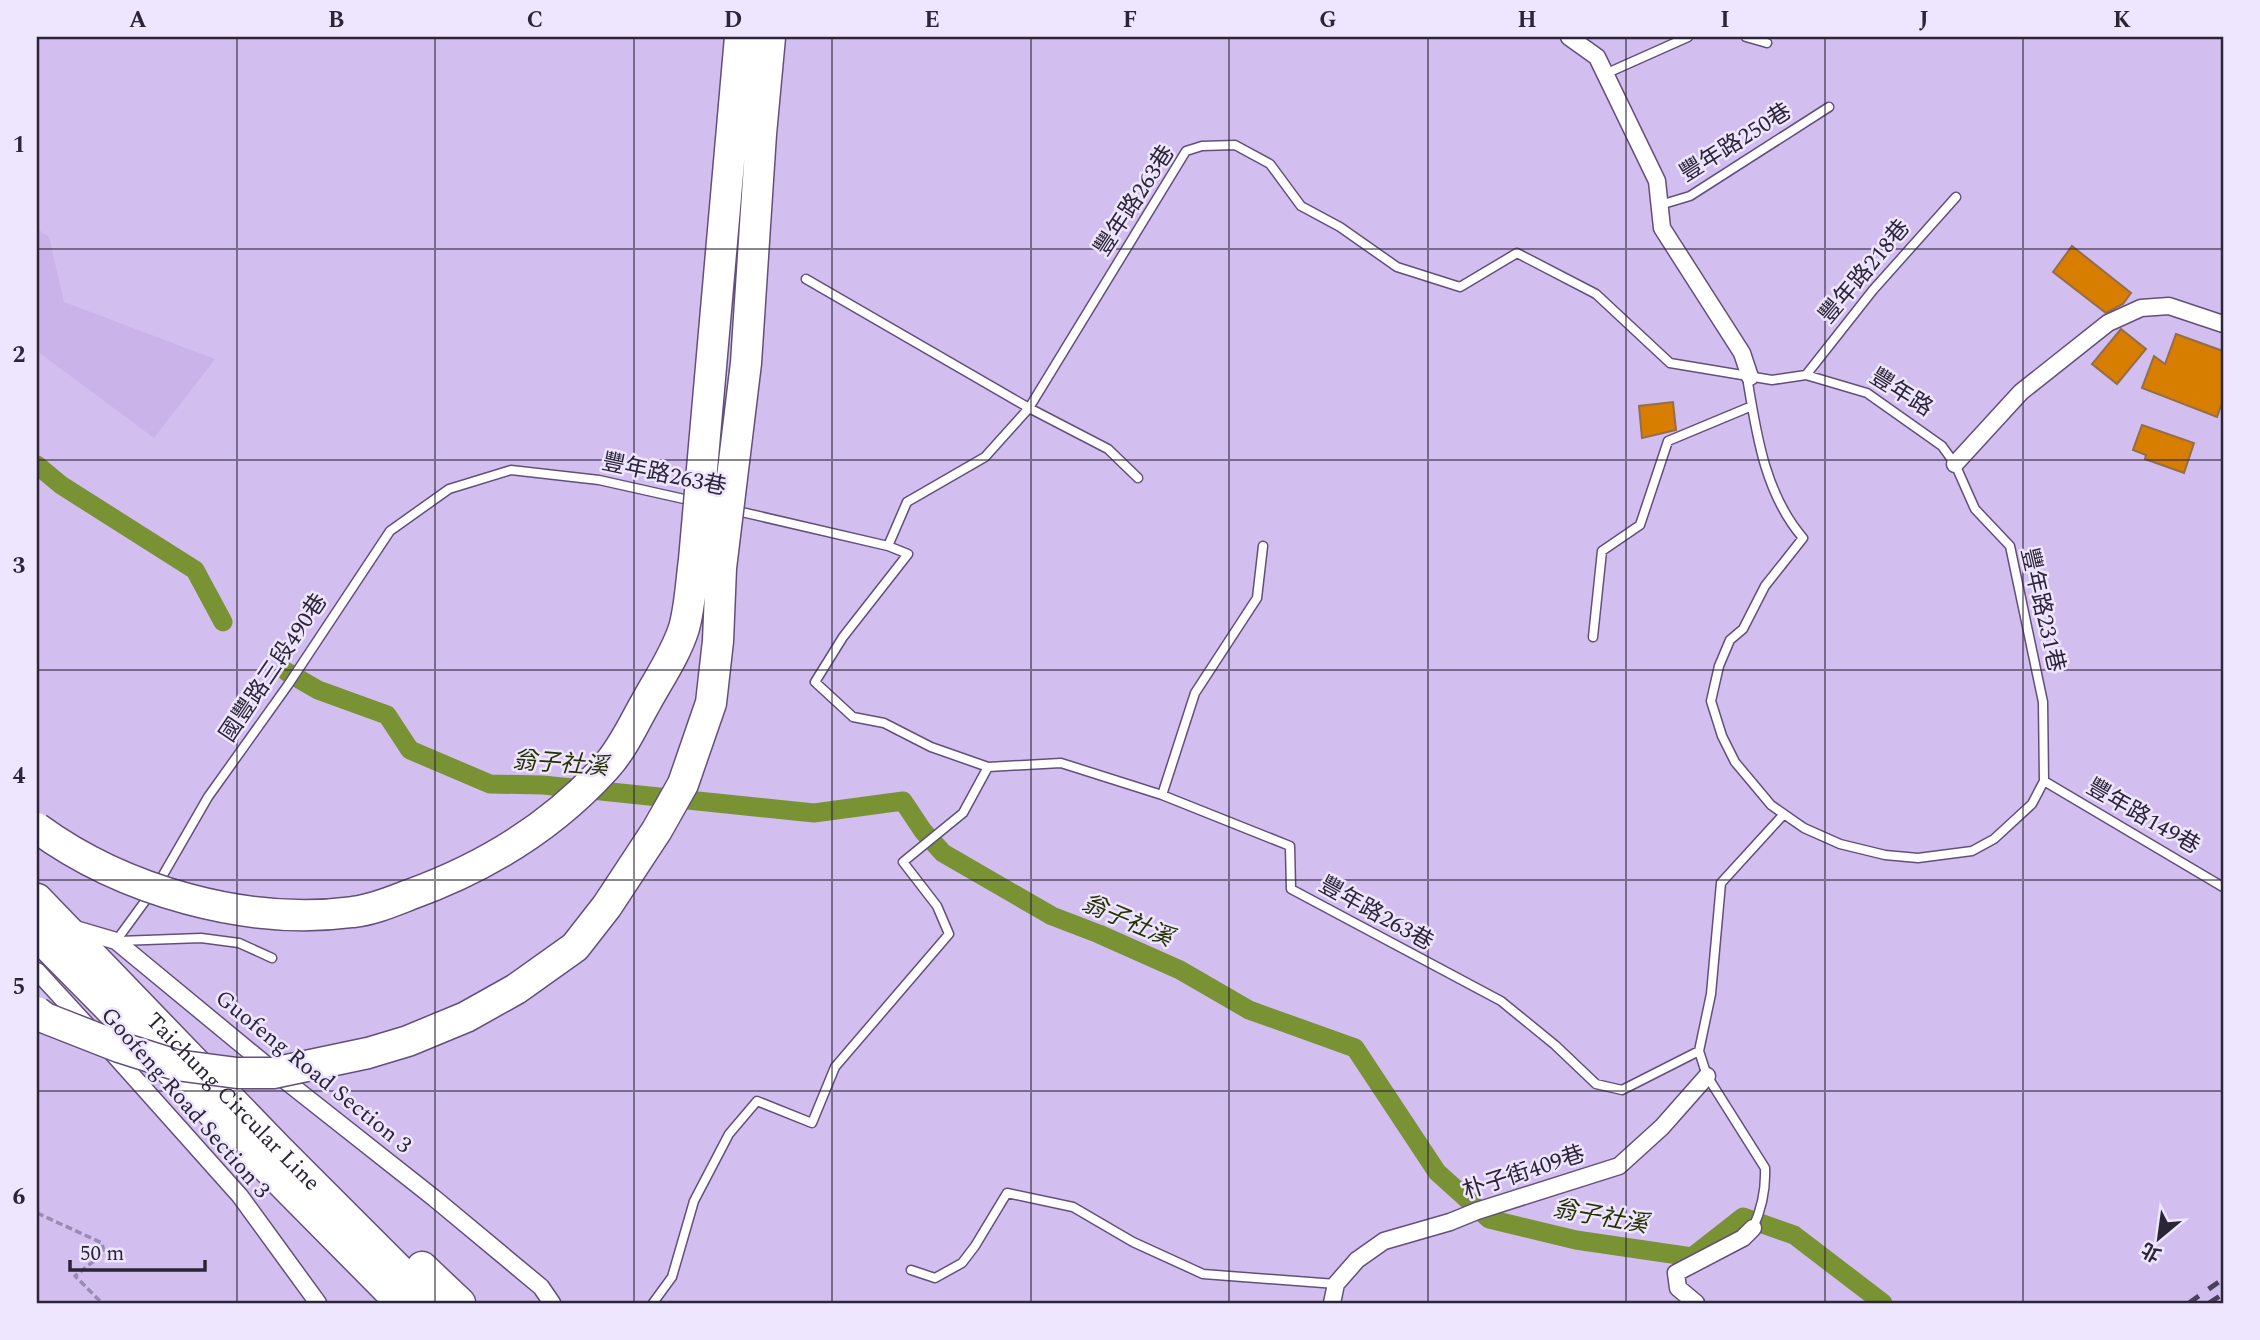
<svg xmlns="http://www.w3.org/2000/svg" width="2260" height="1340" viewBox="0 0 2260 1340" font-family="Spectral,'Noto Sans TC',serif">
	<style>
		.built { fill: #c9b3e9 }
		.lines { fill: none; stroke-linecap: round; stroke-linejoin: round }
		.canal { stroke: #799233; stroke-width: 19 }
		.building { fill: #d77d00; stroke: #946d4a; stroke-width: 2 }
		.service-casing { stroke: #62507b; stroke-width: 11 }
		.minor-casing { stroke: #62507b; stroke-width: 19 }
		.motorway-casing { stroke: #62507b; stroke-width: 33 }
		.path { stroke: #9a8bb2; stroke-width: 3.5; stroke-dasharray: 7 3.5; stroke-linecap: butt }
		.service { stroke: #fff; stroke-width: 8 }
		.minor { stroke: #fff; stroke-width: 16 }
		.motorway { stroke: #fff; stroke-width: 30 }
		.rail { stroke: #4b415a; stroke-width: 5; stroke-dasharray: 12 12; stroke-linecap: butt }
		.motorway-bridge-casing { stroke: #62507b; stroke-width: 33; stroke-linecap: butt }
		.motorway-bridge { stroke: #fff; stroke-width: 30 }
		.grid { fill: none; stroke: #2c2437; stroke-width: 2; stroke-opacity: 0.55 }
		.labels { text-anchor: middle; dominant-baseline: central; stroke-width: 5; stroke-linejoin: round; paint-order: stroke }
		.street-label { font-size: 23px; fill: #2c2437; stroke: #eee5fe }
		.water-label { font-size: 24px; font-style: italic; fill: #263100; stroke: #eee5fe }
		.neatline { fill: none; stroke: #2c2437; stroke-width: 2.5 }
		.grid-label { font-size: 23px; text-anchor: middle; font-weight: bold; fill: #2c2437 }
	</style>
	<rect width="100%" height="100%" fill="#d2bff0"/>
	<!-- built -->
	<path class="built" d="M37,229l12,8 15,65 151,57 -61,79 -117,-87z"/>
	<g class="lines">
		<!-- canal -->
		<path class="canal" d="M37,465l24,20 134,85 28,52
			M287,672l31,18 69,25 23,35 80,34 53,1 271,28 89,-12 20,30 20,22 109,63 47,18 81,36 69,40 106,38 82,124 52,47 87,21 116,17 51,-40 51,18 89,68"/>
	</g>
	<!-- building -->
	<path class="building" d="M2072,246l59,47 -8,11 -17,9 -53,-41z
		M2121,329l25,20 -29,35 -25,-20z
		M2176,334l47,17v49l-6,17 -75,-29 12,-32 11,8z
		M1673,402l3,28 -34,8 -3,-32z
		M2142,425l52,18 -10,30 -39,-14 1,-4 -13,-5z"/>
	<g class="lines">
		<defs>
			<path id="service" d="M1746,37l21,6
				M1605,74l83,-37
				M1660,205l30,-9 139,-89
				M806,279l223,129 79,41 30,29
				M1806,375l67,-85 83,-93
				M733,510l155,36 20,8 -65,83 -28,45 38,35 31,6 47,24 57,20 73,-4 101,32 128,51 1,43 210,112 54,44 41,39 26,6 77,-39
				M888,546l19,-44 78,-45 44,-49 157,-257 16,-5 33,-1 35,19 31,42 39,21 57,40 63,20 57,-34 79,41 74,69 102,17 34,-5 61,18 75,53 13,18 20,45 35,37 33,156 1,79 -12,23 -38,35 -22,12 -54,7 -33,-3 -45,-11 -36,-16 -33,-23 -36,-43 -13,-26 -11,-35 8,-35 11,-26 13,-11 22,-43 38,-48c-37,-43 -46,-100 -55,-155l2,-6
				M1593,637l9,-86 38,-26 28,-84 84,-35
				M2044,781l179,106
				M1162,795l33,-102 62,-95 6,-52
				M159,882l49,-85 80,-112 102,-154 59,-42 62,-19 88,10 94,21
				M116,941l35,-48
				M119,941l82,-3 38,5 33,15
				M1753,1228c9,-20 13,-38 12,-60l-58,-92 -8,-25 12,-57 10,-111 63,-69
				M911,1270l24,8 27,-15 13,-17 32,-53 66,14 60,35 70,32 133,10
				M653,1303l19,-26 22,-76 35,-67 28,-33 55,22 23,-56 114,-133 -12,-28 -34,-44 60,-49 25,-46"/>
			<path id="minor" d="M1569,37l28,20 60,124 5,47 80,125 8,24
				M1955,464l66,-72 87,-69 33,-15 28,-2 54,18
				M72,928l44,13 166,137 152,120 107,89 11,16
				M37,971l55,60
				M107,1047l133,149 78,107
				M1332,1303l4,-19 21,-24 27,-19 66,-19 27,-11 142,-45 43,-39 45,-51
				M1696,1303l-18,-15 -2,-15 67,-35 10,-10"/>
			<g id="motorway">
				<path id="s1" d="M37,899l241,250 154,154"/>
				<path d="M37,935l364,368"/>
				<path d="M422,1267l38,36"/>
			</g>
		</defs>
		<!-- service casing -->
		<use href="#service" class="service-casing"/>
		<!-- minor casing -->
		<use href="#minor" class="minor-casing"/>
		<!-- motorway casing -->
		<use href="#motorway" class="motorway-casing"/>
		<!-- path -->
		<path class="path" d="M37,1213l65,30 2,10 -29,23 27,27"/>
		<!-- service -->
		<use href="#service" class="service"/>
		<!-- minor -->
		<use href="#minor" class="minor"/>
		<!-- motorway -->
		<use href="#motorway" class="motorway"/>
		<!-- rail -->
		<path class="rail" d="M2189,1303l34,-24
			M2209,1303l14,-9"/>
		<defs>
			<path id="motorway-bridge" d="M37,828c86,63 210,98 316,84 19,-2 38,-10 56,-17 75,-27 143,-68 197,-128 17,-19 27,-42 39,-63 13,-24 31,-50 39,-76 6,-21 7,-46 10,-68l46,-523
				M37,1012l8,6 74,29 57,18 61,8h36l95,-20 40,-12 58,-24 50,-28 59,-42 32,-41 50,-76 26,-46 28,-81 7,-62 3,-73 25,-205 15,-229 9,-97"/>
		</defs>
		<!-- motorway-bridge casing -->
		<use href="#motorway-bridge" class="motorway-bridge-casing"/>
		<!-- motorway-bridge -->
		<use href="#motorway-bridge" class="motorway-bridge"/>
	</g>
	<!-- grid -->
	<path class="grid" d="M237,37v1266M435,37v1266M634,37v1266M832,37v1266M1031,37v1266M1229,37v1266M1428,37v1266M1626,37v1266M1825,37v1266M2023,37v1266M37,249h2186M37,460h2186M37,670h2186M37,880h2186M37,1091h2186"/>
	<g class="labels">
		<!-- street labels -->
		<g class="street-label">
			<text transform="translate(1736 143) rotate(-32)">豐年路250巷</text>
			<text transform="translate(1135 201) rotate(-57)">豐年路263巷</text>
			<text transform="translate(1865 272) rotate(-50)">豐年路218巷</text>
			<text transform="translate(1901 393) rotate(32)">豐年路</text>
			<text transform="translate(664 475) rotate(12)">豐年路263巷</text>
			<text transform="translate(2042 610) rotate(77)">豐年路231巷</text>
			<text transform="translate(274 668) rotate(-56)">國豐路三段490巷</text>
			<text transform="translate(2143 817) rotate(30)">豐年路149巷</text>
			<text transform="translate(1376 914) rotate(29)">豐年路263巷</text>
			<text transform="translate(313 1072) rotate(39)">Guofeng Road Section 3</text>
			<text stroke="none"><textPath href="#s1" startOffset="282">Taichung Circular Line</textPath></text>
			<text transform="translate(185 1103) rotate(49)">Goofeng Road Section 3</text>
			<text transform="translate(1524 1173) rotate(-18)">朴子街409巷</text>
		</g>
		<!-- water labels -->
		<g class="water-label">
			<text transform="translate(560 764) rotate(4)">翁子社溪</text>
			<text transform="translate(1127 921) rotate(23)">翁子社溪</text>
			<text transform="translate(1600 1217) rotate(10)">翁子社溪</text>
		</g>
	</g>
	<!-- border -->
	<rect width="2260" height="1340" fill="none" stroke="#eee5fe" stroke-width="77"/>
	<!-- north arrow -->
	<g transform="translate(2159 1238) rotate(209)" stroke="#eee5fe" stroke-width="5" paint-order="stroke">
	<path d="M0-5L12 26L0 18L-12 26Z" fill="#2c2437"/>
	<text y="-10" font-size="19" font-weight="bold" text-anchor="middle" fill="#2c2437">北</text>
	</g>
	<!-- scale -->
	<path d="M70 1260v10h135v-10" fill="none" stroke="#2c2437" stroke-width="3.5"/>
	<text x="80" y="1260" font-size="21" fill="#2c2437" stroke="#eee5fe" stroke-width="5" paint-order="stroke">50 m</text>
	<rect x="38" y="38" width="2184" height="1264" class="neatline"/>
	<g class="grid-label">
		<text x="138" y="27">A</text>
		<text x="336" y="27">B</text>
		<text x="535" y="27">C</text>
		<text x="733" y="27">D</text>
		<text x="932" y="27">E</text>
		<text x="1130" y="27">F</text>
		<text x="1328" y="27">G</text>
		<text x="1527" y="27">H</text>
		<text x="1725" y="27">I</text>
		<text x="1924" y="27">J</text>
		<text x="2122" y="27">K</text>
		<text x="19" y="152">1</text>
		<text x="19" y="362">2</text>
		<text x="19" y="573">3</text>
		<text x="19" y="783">4</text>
		<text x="19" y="994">5</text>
		<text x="19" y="1204">6</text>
	</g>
</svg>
